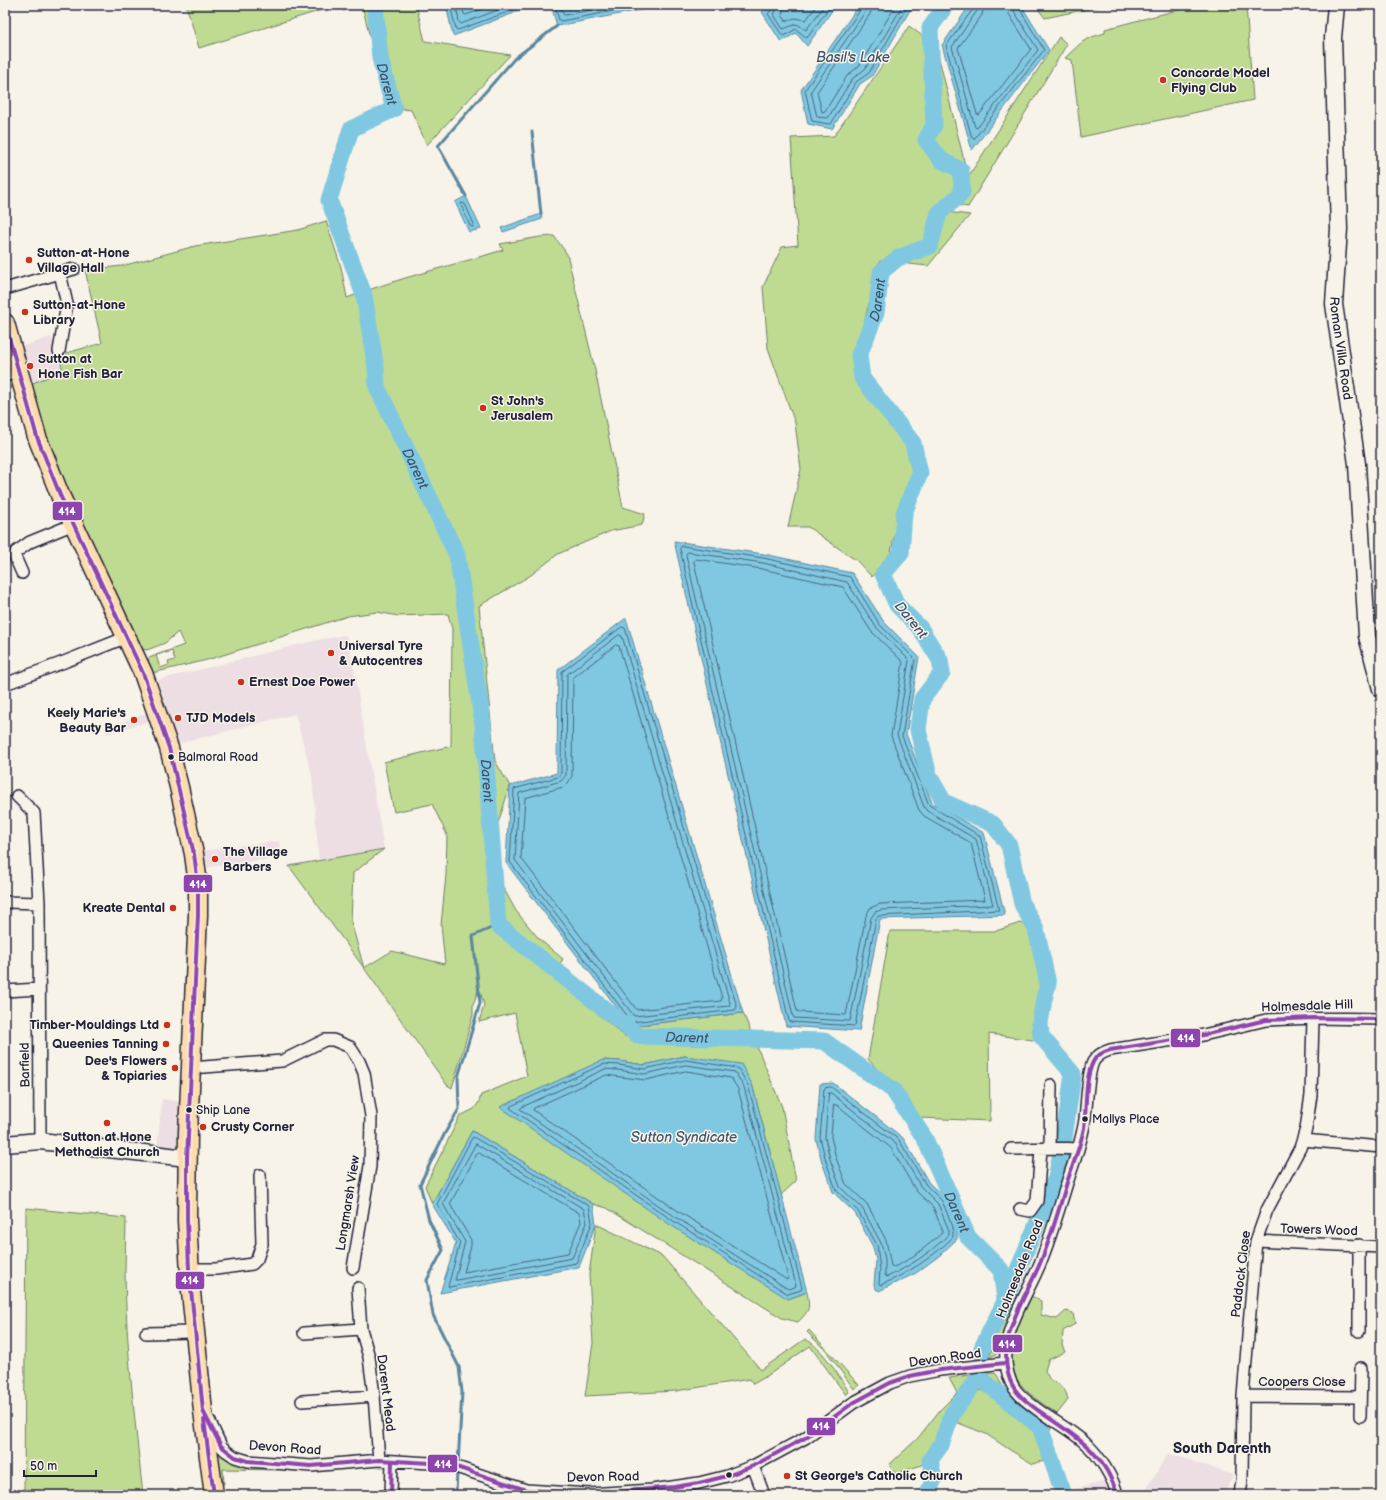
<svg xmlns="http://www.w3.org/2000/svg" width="1386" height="1500" viewBox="0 0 1386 1500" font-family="'Balsamiq Sans',sans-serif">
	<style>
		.built { fill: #ecdee3 }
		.green { fill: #bfdb92; stroke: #707e66; fill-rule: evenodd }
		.water { fill: #80c8e1; stroke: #5a869f }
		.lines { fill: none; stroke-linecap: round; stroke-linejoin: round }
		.shore { stroke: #48647d; stroke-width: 1 }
		.stream { stroke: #5a869f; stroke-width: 3 }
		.river { stroke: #80c8e1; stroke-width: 17 }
		.street-casing { stroke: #22223b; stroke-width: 14 }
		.secondary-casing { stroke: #22223b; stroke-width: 19 }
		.primary-casing { stroke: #22223b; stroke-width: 21 }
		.street { stroke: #f7f3e8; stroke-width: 11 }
		.secondary { stroke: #f7f3e8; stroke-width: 16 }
		.primary { stroke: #fcdcac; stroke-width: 18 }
		.bus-1-casing { stroke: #f7f3e8; stroke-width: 7 }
		.bus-1 { stroke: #8e44ad; stroke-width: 4 }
		.poi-dot { fill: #c8321e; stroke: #f7f3e8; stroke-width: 1.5 }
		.bus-dot { fill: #22223b; stroke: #f7f3e8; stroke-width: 1.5 }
		.labels { text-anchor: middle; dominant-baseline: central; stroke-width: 3; stroke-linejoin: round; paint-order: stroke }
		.bus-label { font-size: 12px; fill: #22223b; stroke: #f7f3e8; text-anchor: start }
		.poi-label { font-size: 13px; font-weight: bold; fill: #22223b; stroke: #f7f3e8; text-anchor: start }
		.street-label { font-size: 13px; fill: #22223b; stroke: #f7f3e8 }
		.water-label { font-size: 14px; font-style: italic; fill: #3e546d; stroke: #f7f3e8 }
		.quarter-label { font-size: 15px; font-weight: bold; fill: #22223b; stroke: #f7f3e8 }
		.line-badge { stroke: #f7f3e8; stroke-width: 1.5 }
		.badge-label { font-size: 11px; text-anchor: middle; font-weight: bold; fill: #fff }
	</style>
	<rect width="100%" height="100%" fill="#f7f3e8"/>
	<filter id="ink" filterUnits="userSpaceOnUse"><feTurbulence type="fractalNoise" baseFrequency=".025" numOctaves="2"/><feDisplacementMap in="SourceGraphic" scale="8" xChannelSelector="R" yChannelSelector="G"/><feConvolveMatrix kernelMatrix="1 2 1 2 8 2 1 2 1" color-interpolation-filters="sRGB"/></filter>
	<g filter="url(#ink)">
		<!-- built -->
		<path class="built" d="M51,337l5,18h3l4,16 -35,14 -11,-37z
			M345,635l4,6 35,208 -65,12 -7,-86 -17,-61 -119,30 -18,-64 155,-39z
			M146,714l3,7 -42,13 -2,-7z
			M279,841l2,16 -78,11 -2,-17z
			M162,1099l20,3 -4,48h-21z
			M1168,1453l65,22 -9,20h-102l-1,-3 25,-2z
			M1107,1481l5,14h-43l-2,-4z"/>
		<!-- green -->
		<path class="green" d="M186,5h137l2,4 -126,39z
			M342,5h74l9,36 85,14 -83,90 -16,-35 -24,-3 -25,-102 -19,6z
			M1035,5h71l-61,13z
			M1197,5h49l7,95 -172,37 -9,-77 -7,-2 17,-16 10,-5 13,-4v-4z
			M909,26l27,20 32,131 91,-140 8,7 -99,163 -21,-4 -8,8 31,4 -42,51 -48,-5 -25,97 9,33 47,56 1,29 -12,30 -9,46 -19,25 -15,-16 -49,-34h-20l13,-58 -6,-46 -27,-75 -5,-61 19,-40 16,-2 -7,-107 43,-2z
			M326,221l15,46 6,31c50,-20 104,-32 156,-48l-3,-6 40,-7 14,-1 13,18 28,116 28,137 22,7 -3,11 -31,6 -53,23 -27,21 -52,31 16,155 15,25 -17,53 6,41 17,31 23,28 24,20 -11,17 74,61 5,-11 112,-13 39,94 14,74 -15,14 -29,-111 -67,-28 -41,9 -25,-4 -16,-1 185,239 19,-7c3,16 3,18 -9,30l-16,-4 -175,-110 -14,-4 -121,-73 -40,73 -7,-18 35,-70 14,-7 5,-7 2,-7 46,-19 -12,-63 -36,9 5,-17 -5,-17 -6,17v10l-21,73 -5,-3 -83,-117 -75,-102 95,-17 -31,24 -2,49 13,46 28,-17 53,13 -4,-39 5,-50 1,-40 -15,-31 -38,8 -10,-50 67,-16 1,-117 -4,-15 -50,2 -21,-4 -29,4 -141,44 -55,13 -4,-12 1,-3 35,-13 -6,-13 -13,11 -18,7 -5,-1 -82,-176 -32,-88 35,-14 -4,-16 43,-12 -17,-73 37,-4 73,-20 103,-16zM172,651l3,9 -7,2 1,3 -9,3 -4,-13 9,-3 1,1z
			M1020,923l9,3 16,58 -7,31 2,26 -51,-7 1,87 -70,-3 -52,-59 22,-128h106z
			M26,1208l100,10c0,18 -1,37 -1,55 1,74 10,148 18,222h-119z
			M596,1224l66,32 99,114 44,-31c17,8 34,37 44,53l-3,3 -36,-49 -43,30 -14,8 -3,-5 -74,12 -91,5 8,-53 -4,-68z
			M1014,1294l6,1 -18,54h-3l-2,5 -8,3 16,-46z
			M1031,1296l10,5v14l16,4 9,-8 7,2 2,11 -12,7 -1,14 3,7 -17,8 -3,11 5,9c10,4 16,8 18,20l-11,14c-11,-8 -25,-17 -34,-27 -24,-26 -5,-64 8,-91z
			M809,1330l50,55 -5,4 -27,-37 -20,-20z
			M988,1373h7l2,2 7,14 37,33 11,5 -8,13 4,21 -10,1 -5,2 -23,-14 -24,-16 -30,-12 -11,20 -7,17 -42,15 -7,-9 29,-27 22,-28 17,-17 -8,-15 21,-3 1,8 8,7 6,1 5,-2z
			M217,1448l57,20 4,2 -55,-1 1,15 -5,1z"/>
		<!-- water -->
		<path class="water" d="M446,5h75l1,5 -69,26z
			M551,5h100v3l-94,18z
			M770,5h66l-29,41 -11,-13 -15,9 -19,-30z
			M859,5h54l-41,71 -12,8 -28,45 -24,-5 -7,-34z
			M970,5h51l28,45 -77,100 -30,-105z
			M466,196l15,33 -12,3 -14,-30z
			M541,214l1,5 -39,13 -2,-4z
			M674,541l90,13 88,19 32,49 35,35 -13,77 26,69 52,30 21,82 -125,4 -21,112 -73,-5z
			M626,618l117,395 -112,13 -125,-163 4,-77 47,-13 1,-103z
			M685,1056l56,8 11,20 55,208 -19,7 -119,-75 -169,-117 103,-47 16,1 25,4z
			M833,1083l70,55 26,45 16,15 12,28v13l-18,17 -23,17 -37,18 -3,-2 -2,-4 2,-25 -3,-13 -18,-34 -22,-21 -11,-30 -6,-23 4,-55z
			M472,1131l121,73 3,20 -17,43 -139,26 16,-50 -24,-39z"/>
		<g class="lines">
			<!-- shore -->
			<path class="shore" d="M450,5l6,24 2,1 58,-21 1,-4
				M456,5l3,17 2,2 50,-19
				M462,5l2,9 2,1 28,-10
				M555,5l4,15 2,1 84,-16
				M560,5l3,9 2,1 53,-10
				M773,5l-1,4 -4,5 14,21 2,1 12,-7 11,9 24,-33
				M778,5l-4,10 9,14 14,-5 9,6 19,-25
				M784,5l-2,10 4,6 9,-3 11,2 11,-15
				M861,5v4l-56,81 7,31 17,3h2l25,-42 13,-9 39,-68
				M867,5l-2,7 -54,79 6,26 11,1 24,-39 13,-10 38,-64
				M873,5l-3,9 -53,78 5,20 3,-1 22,-35 13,-11 36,-60
				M973,5v4l-27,37 26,92 2,1 70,-89 -25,-42 -1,-3
				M978,5l-1,6 -25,36 23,80 2,1 61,-78 -24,-39 -1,-6
				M984,5l-2,10 -24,33 19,66 2,1 52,-66 -22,-35 -2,-9
				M462,203l3,1 9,20 -1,3 -3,-1 -9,-21z
				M682,546l81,12 87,19 30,48 35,34 -13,77 27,69 51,31 19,74 -121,6 -2,3 -21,107 -65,-4 -1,-1 -109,-472z
				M688,552l75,11 84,19 29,45 33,33 -12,75 27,72 3,4 49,28 17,66 -112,5 -6,2 -4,6 -21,103 -56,-3 -1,-2 -107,-461z
				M696,559l66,10 81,18 28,44 32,31 -12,74 28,74 5,6 47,27 14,57 -105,4 -10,4 -4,8 -20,99 -47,-3 -2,-1 -103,-449z
				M622,627l3,1 112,379 -2,3 -103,12 -122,-160 4,-73 44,-12 3,-4 1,-101z
				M619,635l3,1 108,367 -1,3 -95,10 -119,-156 4,-67 42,-12 5,-6 1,-100z
				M616,645l3,1 103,352 -1,3 -84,9 -116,-152 4,-60 38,-11 5,-4 4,-7 1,-98z
				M686,1060l52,8 10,17 54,203 -1,2 -13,4 -116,-74 -162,-112 1,-2 93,-42 15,1 25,4z
				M686,1065l49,7 9,15 52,198 -1,2 -7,2 -114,-73 -154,-107 2,-2 83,-38 13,1 26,4z
				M686,1071l45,7 7,11 50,188 -1,3 -109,-69 -145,-101 1,-2 72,-33 39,5z
				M831,1087l68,53 27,45 16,16 11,26v10c-21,21 -45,36 -72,48l-2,-1 1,-15 -3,-24 -19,-34 -22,-21 -10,-29 -6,-23 4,-49 1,-1z
				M829,1093h2l65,51 25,43 17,17 10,24v7c-18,18 -38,31 -61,42l-2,-2v-16l-4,-16 -19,-35 -22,-21 -10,-28 -5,-21z
				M834,1105h3l54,43 25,43 17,16 9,22v4c-15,13 -30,26 -48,34l-3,-1 -5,-26 -19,-36 -21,-20 -10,-26 -5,-21z
				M475,1138l114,68 3,17 -16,40 -127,24 -1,-1 12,-43 -23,-39 35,-66z
				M476,1144l108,65 3,14 -15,35 -115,22h-2l10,-38 -22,-38z
				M479,1153l100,60 2,9 -13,31 -104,19 7,-26v-6l-21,-36 27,-50z"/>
			<!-- stream -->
			<path class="stream" d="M532,132l9,82
				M466,196l-28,-50 77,-88 42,-32
				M458,1465l4,-73 -3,-25 -26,-52 -6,-35 16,-30 -14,-30 -9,-36 25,-51 14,-24 -1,-32 22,-74 -7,-67 25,-11
				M456,1495l1,-24"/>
			<!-- river -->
			<g class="river">
				<path id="s1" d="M375,5l5,53 14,51 -43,20 -22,71 35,95 12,73 1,19 80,168 26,169 15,201 141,111 185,5 69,49 32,49 43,98 33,33 4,29"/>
				<path d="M979,1377l61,50 24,68"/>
				<path id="s2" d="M927,1495l7,-16 -4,-19 11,-15 11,-31 27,-37 3,-29 24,-49 50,-121 8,-40 9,-64 -32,-38 -1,-13 4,-24 4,-15 -12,-55 -14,-25 -13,-59 -16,-21 -49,-22 -15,-26 -11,-46 4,-31 20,-26 -2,-13 -20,-32 -23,-23 -14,-31 18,-21 3,-40 16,-40 -7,-30 -51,-65 -3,-23 17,-42 5,-41 17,-14 32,-12 9,-33 23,-20 -1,-23 -20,-10 -15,-20 8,-15 -4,-97 16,-23"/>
			</g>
			<defs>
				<path id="street" d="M5,289l69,-20
					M59,351l8,-47 -7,-31
					M5,376l13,-4
					M22,573l-7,-16 1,-5 14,-10 44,-18
					M5,684l59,-22 63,-25
					M17,796l17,17 5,90 1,238
					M5,902l34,1
					M5,991l34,-2
					M191,1068l91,-7 43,-21h8l17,7 9,14 5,12 7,43 -1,50 -17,102
					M1303,1140l78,7
					M1050,1147l1,-62
					M1011,1149c23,0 44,-2 67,0
					M1020,1209l10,2 7,-10 4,-52
					M1256,1241l125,6
					M189,1269h27l36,-5 5,-5 5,-15 -2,-69
					M358,1288l3,41 8,28 5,39 5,64
					M1359,1331v-86
					M146,1333l49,-1
					M304,1333l57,-4
					M1243,1396l117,1
					M302,1401l72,-5
					M1360,1416l1,-48
					M209,1420l12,26 5,5 9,6 13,4 63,5 68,-6 68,4 79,26 63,4 63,-4 47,-7 28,-7 26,-10 52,-28 48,-35 37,-20 20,-7 30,-6 65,-7
					M753,1466l11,29
					M391,1495l1,-34
					M1117,1495c-3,-16 -18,-40 -31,-51 -11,-11 -31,-22 -45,-32 -11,-8 -26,-18 -31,-32 -16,-42 17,-82 31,-119 10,-25 18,-52 26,-78 7,-21 15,-42 18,-64 2,-16 2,-43 8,-57 4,-7 10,-10 17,-12l89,-14 67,-16 47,-2 68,1
					M1240,1495l2,-15 1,-84 13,-155 11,-31 33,-62 6,-19 5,-34 2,-77"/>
				<g id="secondary">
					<path id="s3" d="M1336,5l-3,33 6,191 -5,75 23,160 10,172 14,53"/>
					<path d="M5,1144l35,-3 147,17"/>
				</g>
				<path id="primary" d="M5,323l32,114 23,58 83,178 26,75 10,39 15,67 4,30v31l-10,217 -1,88 4,72 12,119 11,84"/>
			</defs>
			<!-- street casing -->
			<use href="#street" class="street-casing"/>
			<!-- secondary casing -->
			<use href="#secondary" class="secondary-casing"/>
			<!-- primary casing -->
			<use href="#primary" class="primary-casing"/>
			<!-- street -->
			<use href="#street" class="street"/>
			<!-- secondary -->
			<use href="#secondary" class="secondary"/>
			<!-- primary -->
			<use href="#primary" class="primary"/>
			<defs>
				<path id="bus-1" d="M5,323l32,114 23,58 83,178 26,75 25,106 4,30v31l-11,243v62l2,49 14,142 18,35 14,11 13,4 63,5 68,-6 68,4 79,26 63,4 85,-7 25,-4 28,-7 26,-10 52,-28 48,-35 37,-20 20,-7 30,-6 65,-7
					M204,1420l10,75
					M391,1495l1,-34
					M1117,1495c-12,-44 -44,-60 -78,-84 -11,-8 -24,-17 -29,-31 -15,-42 16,-82 31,-119 10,-24 17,-48 24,-72 6,-21 15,-40 19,-61 3,-20 0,-48 9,-66 3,-7 10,-10 17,-12l89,-14 67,-16 47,-2 68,1"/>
			</defs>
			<!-- bus-1 casing -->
			<use href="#bus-1" class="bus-1-casing"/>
			<!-- bus-1 -->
			<use href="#bus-1" class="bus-1"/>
		</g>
	</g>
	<!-- markers -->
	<g class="poi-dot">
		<circle cx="1163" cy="80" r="4"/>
		<circle cx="29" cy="260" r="4"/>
		<circle cx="25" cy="312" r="4"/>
		<circle cx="30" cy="366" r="4"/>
		<circle cx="483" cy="408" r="4"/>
		<circle cx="331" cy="653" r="4"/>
		<circle cx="241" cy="682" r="4"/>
		<circle cx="178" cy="718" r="4"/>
		<circle cx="134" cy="720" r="4"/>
		<circle cx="215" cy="859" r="4"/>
		<circle cx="173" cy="908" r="4"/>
		<circle cx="167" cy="1025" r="4"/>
		<circle cx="166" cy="1044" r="4"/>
		<circle cx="175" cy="1068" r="4"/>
		<circle cx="107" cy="1123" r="4"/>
		<circle cx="203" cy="1127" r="4"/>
		<circle cx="787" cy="1476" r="4"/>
	</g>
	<g class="bus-dot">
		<circle cx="171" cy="757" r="3.5"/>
		<circle cx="189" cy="1110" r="3.5"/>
		<circle cx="1085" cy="1119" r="3.5"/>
		<circle cx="729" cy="1475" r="3.5"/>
	</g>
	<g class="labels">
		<!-- bus labels -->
		<g class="bus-label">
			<text x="178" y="757">Balmoral Road</text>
			<text x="196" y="1110">Ship Lane</text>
			<text x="1092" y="1119">Mallys Place</text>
		</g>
		<!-- poi labels -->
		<g class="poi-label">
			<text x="1171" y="73">Concorde Model<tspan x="1171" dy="15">Flying Club</tspan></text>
			<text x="37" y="253">Sutton-at-Hone<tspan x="37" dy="15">Village Hall</tspan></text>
			<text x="33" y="305">Sutton-at-Hone<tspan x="33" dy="15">Library</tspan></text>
			<text x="38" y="359">Sutton at<tspan x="38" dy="15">Hone Fish Bar</tspan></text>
			<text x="491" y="401">St John's<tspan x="491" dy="15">Jerusalem</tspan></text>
			<text x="339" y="646">Universal Tyre<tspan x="339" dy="15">&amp; Autocentres</tspan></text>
			<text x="249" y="682">Ernest Doe Power</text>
			<text x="126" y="713" text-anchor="end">Keely Marie's<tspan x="126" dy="15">Beauty Bar</tspan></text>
			<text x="186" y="718">TJD Models</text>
			<text x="223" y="852">The Village<tspan x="223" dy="15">Barbers</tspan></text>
			<text x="165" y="908" text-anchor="end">Kreate Dental</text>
			<text x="159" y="1025" text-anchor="end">Timber-Mouldings Ltd</text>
			<text x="158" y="1044" text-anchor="end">Queenies Tanning</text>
			<text x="167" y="1061" text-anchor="end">Dee's Flowers<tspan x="167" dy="15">&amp; Topiaries</tspan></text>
			<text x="211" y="1127">Crusty Corner</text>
			<text x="107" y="1137" text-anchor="middle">Sutton at Hone<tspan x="107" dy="15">Methodist Church</tspan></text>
			<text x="795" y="1476">St George's Catholic Church</text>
		</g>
		<!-- street labels -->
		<g class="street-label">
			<text stroke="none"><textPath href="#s3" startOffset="344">Roman Villa Road</textPath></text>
			<text transform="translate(1307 1006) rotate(-2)">Holmesdale Hill</text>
			<text transform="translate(25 1065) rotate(-91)">Barfield</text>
			<text transform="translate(348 1203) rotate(-81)">Longmarsh View</text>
			<text transform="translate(1319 1230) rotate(2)">Towers Wood</text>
			<text transform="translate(1020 1269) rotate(-68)">Holmesdale Road</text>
			<text transform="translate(1241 1274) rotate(-83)">Paddock Close</text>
			<text transform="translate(945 1358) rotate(-8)">Devon Road</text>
			<text x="1302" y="1382">Coopers Close</text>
			<text transform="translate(386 1393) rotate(83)">Darent Mead</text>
			<text transform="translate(285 1448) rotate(4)">Devon Road</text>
			<text transform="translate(603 1477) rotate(-1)">Devon Road</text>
		</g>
		<!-- water labels -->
		<g class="water-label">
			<text x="853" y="57">Basil's Lake</text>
			<text stroke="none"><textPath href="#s1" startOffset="80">Darent</textPath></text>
			<text stroke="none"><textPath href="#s2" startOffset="1347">Darent</textPath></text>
			<text stroke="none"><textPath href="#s1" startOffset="512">Darent</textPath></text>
			<text transform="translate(911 620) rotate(51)">Darent</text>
			<text stroke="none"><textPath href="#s1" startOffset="836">Darent</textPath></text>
			<text stroke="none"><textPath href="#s1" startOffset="1208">Darent</textPath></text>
			<text x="684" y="1137">Sutton Syndicate</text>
			<text stroke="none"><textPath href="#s1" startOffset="1568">Darent</textPath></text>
		</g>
		<!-- quarter labels -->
		<g class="quarter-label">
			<text x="1222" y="1448">South Darenth</text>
		</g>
	</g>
	<g class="line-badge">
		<rect x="52" y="501" width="31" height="20" rx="4" fill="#8e44ad"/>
		<rect x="183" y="874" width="30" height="19" rx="4" fill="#8e44ad"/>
		<rect x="1170" y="1028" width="31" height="20" rx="4" fill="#8e44ad"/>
		<rect x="175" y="1271" width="30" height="19" rx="4" fill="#8e44ad"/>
		<rect x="992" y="1334" width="31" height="19" rx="4" fill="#8e44ad"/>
		<rect x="806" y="1417" width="30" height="19" rx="4" fill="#8e44ad"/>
		<rect x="427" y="1454" width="31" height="19" rx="4" fill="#8e44ad"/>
	</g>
	<g class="badge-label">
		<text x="67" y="515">414</text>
		<text x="198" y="888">414</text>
		<text x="1186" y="1042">414</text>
		<text x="190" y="1284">414</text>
		<text x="1007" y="1348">414</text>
		<text x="821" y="1430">414</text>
		<text x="443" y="1468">414</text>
	</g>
	<!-- margin -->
	<rect width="1386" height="1500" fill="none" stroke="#f7f3e8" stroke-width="20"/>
	<rect x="10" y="10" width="1366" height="1480" fill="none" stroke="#22223b" stroke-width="1.5" filter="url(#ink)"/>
	<!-- scale -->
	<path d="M24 1470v6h72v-6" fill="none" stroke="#22223b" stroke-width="2"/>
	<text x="30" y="1470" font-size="12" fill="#22223b" stroke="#f7f3e8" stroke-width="3" paint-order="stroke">50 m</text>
</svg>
